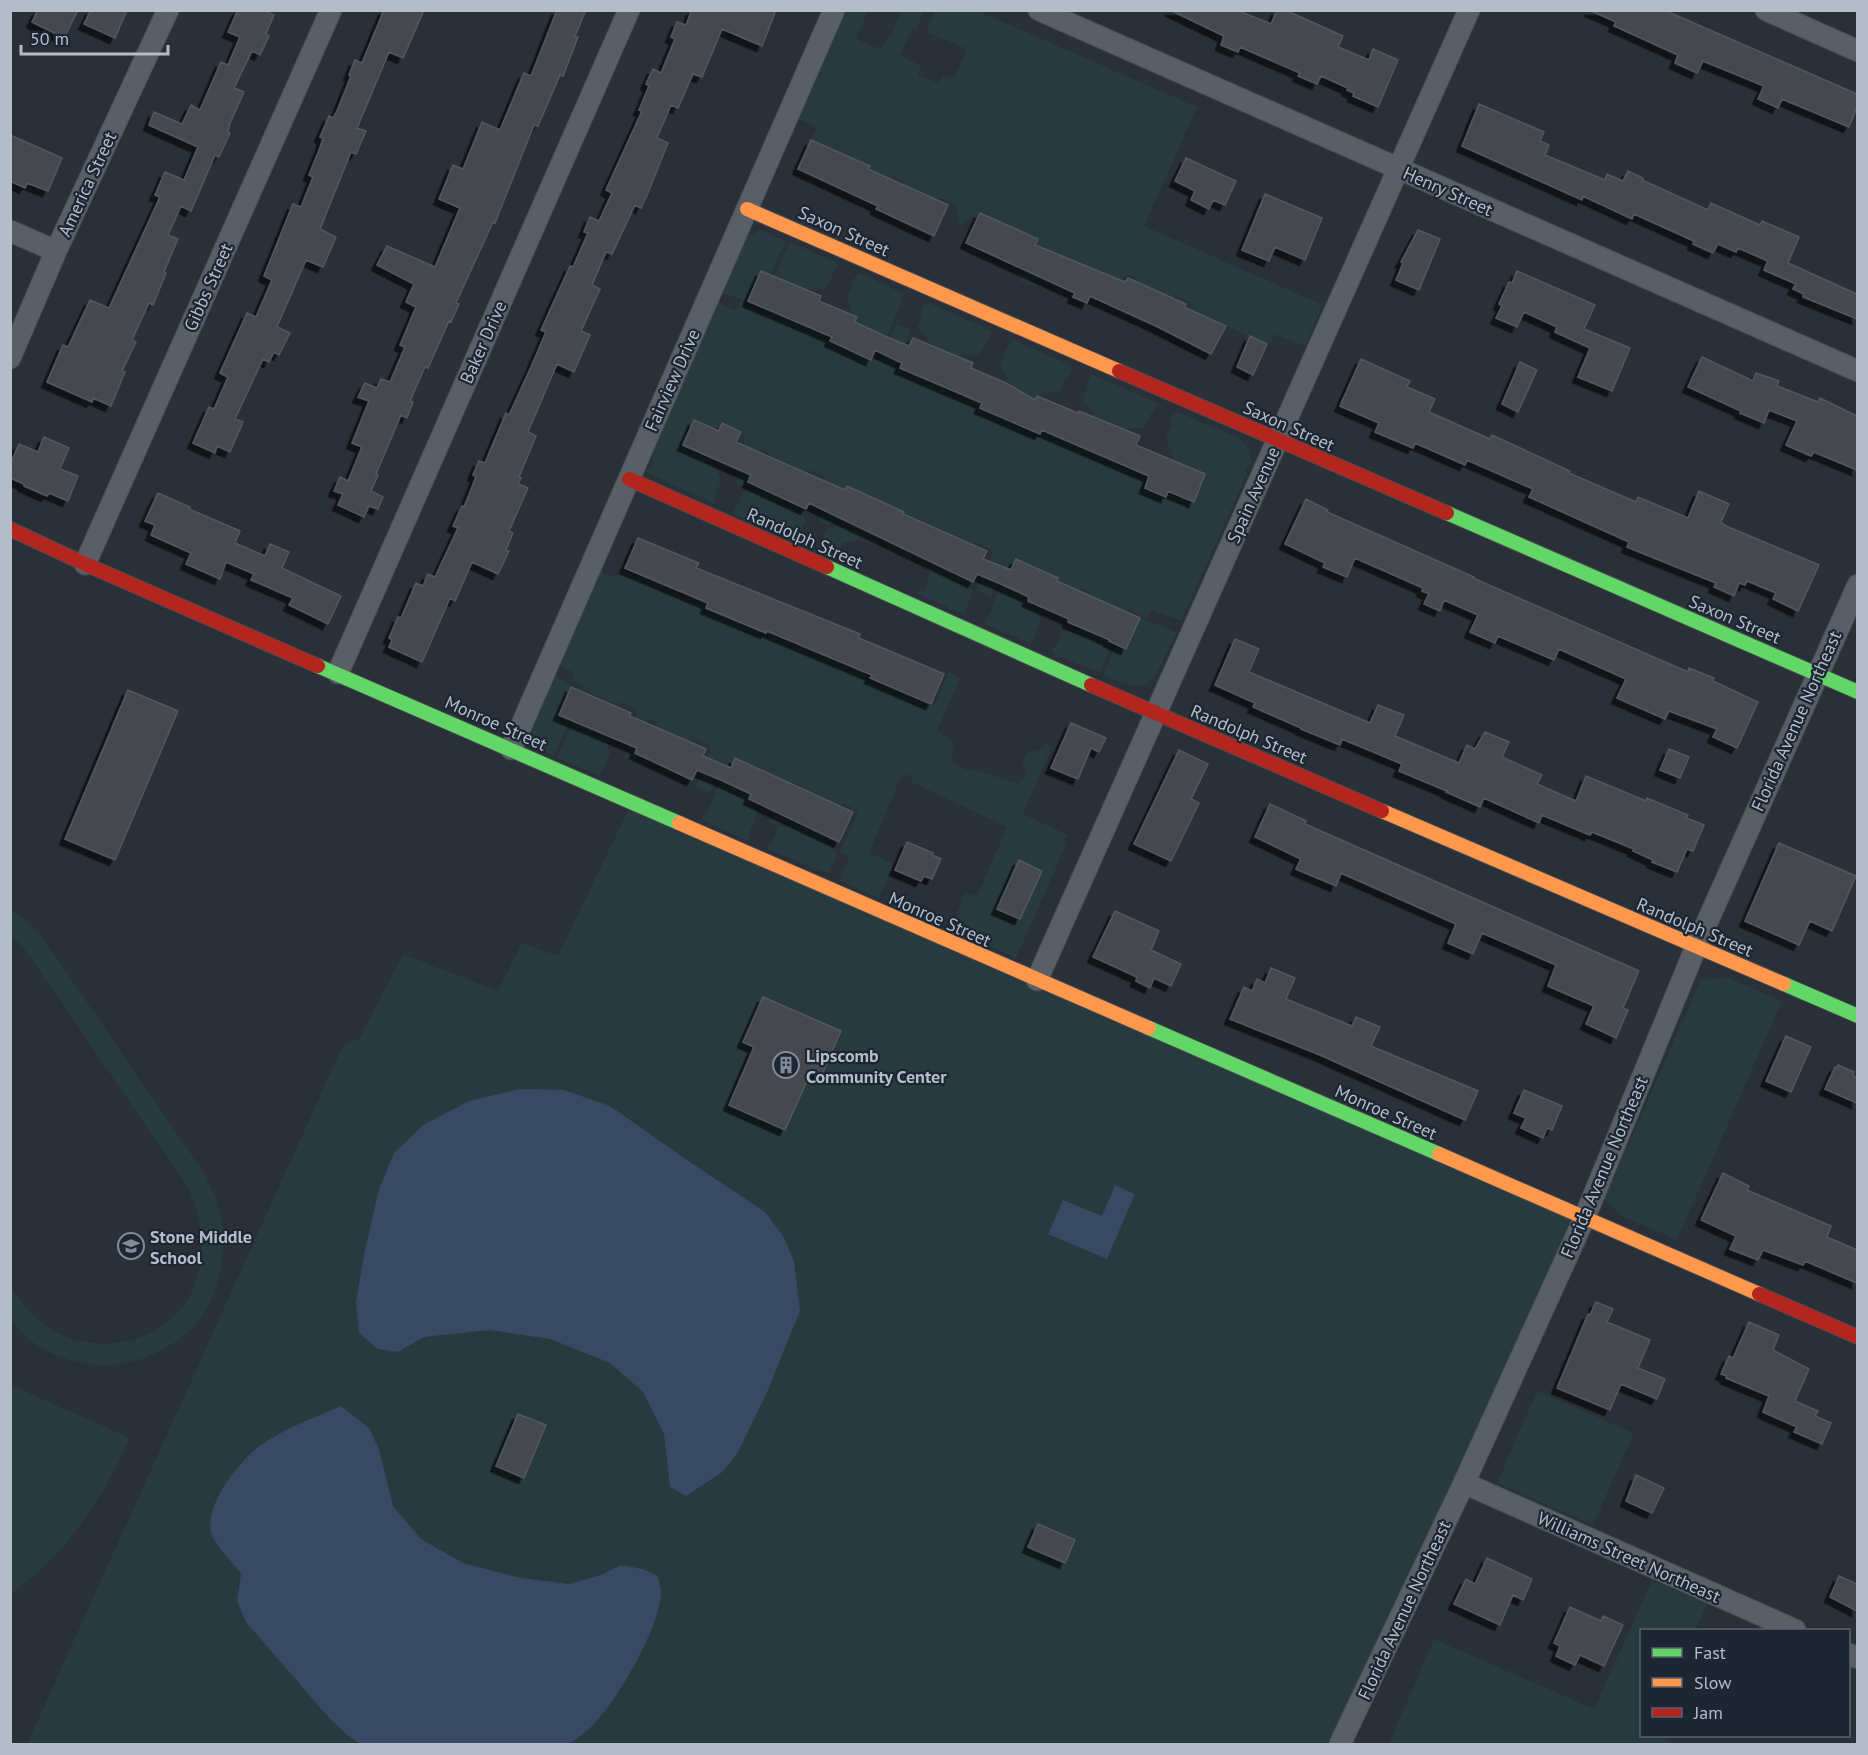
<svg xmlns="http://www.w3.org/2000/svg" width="1868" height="1755" viewBox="0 0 1868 1755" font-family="'PT Sans',sans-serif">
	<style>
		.green { fill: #273a3e; fill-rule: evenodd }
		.water { fill: #384963 }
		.building { fill: #444950; stroke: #52575f; stroke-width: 1.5; filter: url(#shadow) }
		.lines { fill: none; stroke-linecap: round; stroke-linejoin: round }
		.street-casing { stroke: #484c53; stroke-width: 23 }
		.fast-casing { stroke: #484c53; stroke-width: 16 }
		.slow-casing { stroke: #484c53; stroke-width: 16 }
		.jam-casing { stroke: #484c53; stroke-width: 16 }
		.street { stroke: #5a5e66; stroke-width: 21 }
		.fast { stroke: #63d668; stroke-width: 14 }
		.slow { stroke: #ff974d; stroke-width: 14 }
		.jam { stroke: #b3261e; stroke-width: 14 }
		.labels { text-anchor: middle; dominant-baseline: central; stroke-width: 4.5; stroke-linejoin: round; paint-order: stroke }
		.street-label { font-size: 18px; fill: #b4bcc9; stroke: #1d2633 }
		.poi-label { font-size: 18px; font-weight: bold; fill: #b4bcc9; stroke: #1d2633; text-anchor: start }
	</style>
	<defs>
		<filter id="shadow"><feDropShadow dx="-5.5" dy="5.5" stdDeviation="0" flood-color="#0009"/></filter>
	</defs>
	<rect width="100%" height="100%" fill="#2a3038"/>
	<!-- green -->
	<path class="green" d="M845,11h23l-12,28 24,10 12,-16 9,-22h23l-8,19 -4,-1 -12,27 21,9 -3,10 20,8 5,-8 11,3 13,-29 -41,-17 9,-21h43l219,96 -53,119 179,79 -18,40 -7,-1 -23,-10 -4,8 -4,2 -58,-26 -17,5 -2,-21 -14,-6 -2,3 -39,-18 1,-3 -8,-4 -21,19 -4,-10 4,-10 -60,-12 -11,26 -16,-6 17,-42 -57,-26 -21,13 -4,-22 -15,-6 -2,3 -31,-14 -3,-5 -10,-5 -17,7 -6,-8 2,-5 -5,-3 1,-3 -58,-25 6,-13 -20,-8z
		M757,231h6l23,10 -16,34 -10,-4 -12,30 -24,-7 -3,-2 22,-53 5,-5h8z
		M790,242l45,20 3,3 -13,24h-20l-2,4 -29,-16z
		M859,273l45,21 -17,43 -32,-15 -8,-24 6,-14 -1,-3z
		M740,302l19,8 2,-4 38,17 -3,4 10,4 17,-6 6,17 41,18 2,-2 8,3 16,-37 15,6 -15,35 2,6 15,6 1,-3 37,16 -1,4 10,4 18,-10 3,17 59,29 5,-1 2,-6 12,-4 7,18 51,22 -1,3 10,4 18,-11 1,20 -2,6 2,3 21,8 2,-5 26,10 11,-27 -33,-14 1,-3 -7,-19 6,-13 -2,-4 3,-7 4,-2 62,26 11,12 1,15 -6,4 2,5 -66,147 -30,-11 -4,8 -19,-9 -2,3 -37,-16 1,-4 -9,-3 -3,3 -19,-4 2,-6 -4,-2 1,-2 -42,-18 -5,10 -6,-2 -14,29 -14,-7 17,-40 -19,-8 -2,3 -44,-19 -13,29 9,4 -14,2 -23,-10 -6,-14 21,-25 -56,-26 -13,29 11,5 -18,5 -8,-3 10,-26 -5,-20 -15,-6 -2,3 -36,-17v-2l-10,-4 -3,2 2,1 -13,30 11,5 -21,-2c-2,-10 8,-18 9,-28 1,-8 -4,-15 -2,-24l-21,-10 -4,7 -25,-11 -11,25 32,14 -1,4 7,18 -6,14 1,4 -2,5 -69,-33 7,-6v-7l-4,-5 67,-149 3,-1 18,8z
		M929,303l61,27 2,3 -13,22 -23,1 -1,4 -28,-16 1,-4 -11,-12 5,-14 -1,-3 4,-7z
		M1013,340l57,25 2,5 -3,6 -4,2 -5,13 -23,5 -3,3 -24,-11 1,-4 -11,-18c4,-8 6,-23 13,-26z
		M1091,374l64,28 2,2 -4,9h-2l-7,15h-18l-1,2 -30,-9 1,-3 -4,-2 2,-3 -12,-13z
		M762,489l30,8 -3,5 5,2 12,15 -7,14 2,3 -3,4 -64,-26v-7l4,-2 5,-14 18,1z
		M849,522l26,13 7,12 -23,-7 -16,3 -8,15 -17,-10 10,-20 19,-3z
		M928,561l31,8 -2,6 4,2 -1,2 13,12 -8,21 -2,2 -47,-21 9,-4 5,-16 -6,-8 4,-2z
		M621,570l15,7 2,-3 39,16 -1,4 9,4 18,-11 4,11 -1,10 56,24 -1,2 5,3 5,-12 11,-4 3,21 15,6 2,-3 37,16 -1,3 10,4 16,-5 3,19 15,6 1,-4 38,16 -2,4 9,4 8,-5 13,-31 11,7 -23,51 16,12v13l-3,7 16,8h10l42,14 9,-10 -5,-9 6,-14 11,-1 7,-7 6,3 -29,68 45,21 -4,6 2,4 -50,113 -62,-28 -2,-5 13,-33 12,4 30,-69 -97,-46 3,-7 -12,3 -32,76 25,11 -15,34 -38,-17v-5l8,-20 -9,-4 18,-39 -2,-4 -15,-6 -1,3 -38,-17v-3l-10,-4 -13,34 11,5 -13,4 -7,-3 11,-26 -1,-9 1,-9 -45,-20 -5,10 -6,-3 -15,29 -15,-7 16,-38 -1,-3 -18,-8 -3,4 -34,-15 2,-5 -9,-3 -3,3 3,1 -13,29 6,3 -8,6 -9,-3 15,-35 -2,-1 -2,-14 -15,-6 -2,3 -36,-16 1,-4 -11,-4 3,-8 -18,-9 40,-92 4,-1 16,7zM1041,871l-21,48 -23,-10z
		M1001,584l28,13 -1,4 8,4 5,16 -10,23 -45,-20 -2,-3 5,-6z
		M1140,618l37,14 -23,46c-16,15 -33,4 -51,-3l13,-31 9,5z
		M1081,627l31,9 -3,5 4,2 -13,30 -46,-19 -2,-4 5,-6 5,-13 18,-1z
		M553,674l18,11 -13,29 12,6 -16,36 -27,-14 -2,-4z
		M573,721l30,9 -1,3 3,2 5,19 -10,22 -43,-18z
		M721,780c18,8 42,14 34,39 -2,8 -6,11 -5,19l-4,2 -43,-20 -1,-3 4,-2z
		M632,802l952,417 -243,525h-1314l316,-699 16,-6 44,-85 95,37 24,-48 36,13z
		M794,821l31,9 -2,5 14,19 -7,16v4l-62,-24 -1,-5 4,-1 7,-17 15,-3z
		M11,910l14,10 18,18 163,238c3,8 8,16 11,25 10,32 8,73 -8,103 -17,35 -59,58 -97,61 -19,2 -41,-4 -59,-11 -17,-7 -31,-20 -42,-34v-34c9,13 19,28 32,38 24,18 55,23 84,17 75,-18 90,-92 60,-155l-160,-234 -16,-17z
		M1727,977l55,24 -105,239 -53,-23 -20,-18 97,-219z
		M11,1385l119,53c-29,65 -62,113 -119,156z
		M1537,1391l97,42 -41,92 -96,-42z
		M1652,1581l56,22 -13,27h-53v106h14l21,8h-288l45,-105 160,70z"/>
	<!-- water -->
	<path class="water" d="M520,1089l44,1 46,16 77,54 78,52 18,24 11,25 6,50 -35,86 -28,57 -16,19 -35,23 -16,-9 -6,-53 -21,-42 -33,-29 -60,-24 -61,-9 -65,7 -26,15 -20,-3 -19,-16 -3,-31 9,-52 14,-61 15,-36 29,-28 46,-24z
		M1115,1185l20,9 -28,65 -59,-25 15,-34 39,16z
		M341,1406l28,22 10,21 14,57 28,33 42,24 58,15 48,6 32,-9 20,-10 22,4 15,7c1,6 3,12 3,18 -3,37 -42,103 -67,130 -7,8 -17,14 -25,20h-208l-13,-8 -19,-18 -83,-96 -9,-21 4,-27c-7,-10 -28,-32 -30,-41 -6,-29 26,-69 47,-86 25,-18 55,-29 83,-41z"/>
	<!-- building -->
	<path class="building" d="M38,10h40l-14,28 -32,-16z
		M91,10h36l-12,28 -31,-14z
		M238,10h26l10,5 -8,19 3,2 -9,19 -8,-4 -18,37 10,4 -14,31 -2,9 2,1 -11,24 -4,-2 -24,56 -10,-5 -13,29 10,4 -14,33 2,1 -13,32 -4,-2 -17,37 4,2 -14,29 3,1 -14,34 -18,-8 -1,4 -45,-20 16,-37 5,2 22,-47 19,8 51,-111 -5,-2 10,-23 19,8 14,-33 -49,-22 5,-13 28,12 9,-19 9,5 21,-48 7,3 12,-28 -12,-5z
		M384,10h40l-21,48 -14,-6 -32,76 9,3 -10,23 -5,-2 -31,77 16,8 -13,30 -17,-7 -29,67 13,6 -11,22 -5,-3 -5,10 -6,-3 -28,60 8,3 -13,30 -13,-6 -2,7 -22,-10 16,-36 5,2 14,-32 -8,-4 27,-60 9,4 16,-37 -8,-4 29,-72 8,3 12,-30 -4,-2 11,-27 3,-10 -3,-1 9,-21 4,2 4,-7 14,-35 -2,-1 6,-15 7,3z
		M557,10h29l-11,26 3,1 -15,39 -3,-1 -22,51 -4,-1 -39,98 -2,-1 -37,81 3,1 -8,18 -2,-1 -21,47 -3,-1 -15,34 3,1 -6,16 -6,-3 -25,59 2,1 -7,16 12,6 -5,12 -9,-3 -5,11 -26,-12 5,-11 -9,-3 6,-14 8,4 14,-34 -10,-4 17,-42 -11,-4 7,-14 12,5 4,-9 9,3 15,-35 -5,-2 16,-38 -10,-5 8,-18 -37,-19 10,-19 48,21 25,-59 -21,-9 14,-34 10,4 19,-47 18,8 24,-57 7,3z
		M692,10h84l-14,36 -40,-17 -20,48 -9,-3 -15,34 -7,-3 -14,33 11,5 -20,50 -7,15 -6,-3 -23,49 -6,-2 -14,33 8,4 -19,42 9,4 -16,37 -17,-8 -29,68 8,4 -17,41 2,1 -3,6 10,4 -19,43 4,2 -7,17 3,1 -11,23 -26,-12 -17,39 -5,-3 -28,64 -33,-15 3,-7 -3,-2 9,-21 3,1 15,-35 7,3 5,-12 7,3 23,-49 -5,-2 9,-20 2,1 12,-30 -3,-2 6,-14 6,2 21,-50 3,2 22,-48 15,-35 -5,-2 29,-64 3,1 15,-34 -4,-1 6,-15 9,4 13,-28 -6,-3 36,-79 -3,-1 10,-24 -3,-2 7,-15 8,4 14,-34 -4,-2 6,-15 9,3z
		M1170,10h67l34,14 6,-14h8l58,26 -5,11 31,13 4,-11 25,11 -20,47 -25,-11 1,-3 -7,-3 1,-2 -27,-12 -4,8 -19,-8 2,-3 -60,-26 -2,5 -17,-7 3,-9z
		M1589,10h75l193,84v13l-8,20 -67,-28 -4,9 -20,-9 6,-13 -61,-25 -6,12 -22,-10 3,-8 -64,-29 2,-4z
		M1479,104l65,28 -4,9 9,4 -4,10 60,25 2,-6 16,7 5,-10 15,7 -1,2 66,30 3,-7 49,22 2,-4 37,16 -11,26 69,31v25l-54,-22 1,-3 -11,-5 3,-5 -32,-14 4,-9 -30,-13 -2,4 -18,-8 -5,9 -20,-9 1,-3 -60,-27 -2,5 -49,-23 -1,4 -120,-54z
		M10,135l52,23 -14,33 -21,-8 -2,5 -15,-7z
		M811,140l59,26 -2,3 80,36 -14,31 -58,-27 2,-3 -80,-37z
		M1186,158l50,23 -11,24 -12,-5 -4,9 -18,-9 4,-9 -20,-10z
		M1265,194l57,24 -17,42 -30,-13 -6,14 -27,-11z
		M980,213l58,26 -3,6 90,37 3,-4 58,26 -2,3 42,19 -15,28 -55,-28 -66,-30 -3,7 -14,-6 2,-4 -109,-50z
		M1418,230l22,9 -21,51 -23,-10 7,-17 -2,-1z
		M761,271l60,25 -2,5 38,16 -2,5 32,15 22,9 4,-8 60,25 -2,5 37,16 27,16 2,-4 41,17 1,-2 61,25 -4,9 69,29 -11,28 -26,-11 -2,6 -21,-9 4,-12 -107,-46 -2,4 -60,-26 2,-5 -82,-35 2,-5 -27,-13 -4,10 -41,-19 2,-4 -84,-36z
		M1517,271l78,34 -11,24 46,19 -18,43 -34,-14 12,-29 -35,-16 2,-5 -33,-15 -7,15 -21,-9 6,-12 -3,-2 10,-22 3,1z
		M1250,336l17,8 -14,31 -16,-8z
		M1702,357l51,24 3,-8 23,8 -2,5 41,16 2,-4 37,18v54l-43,-18 -3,4 -25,-11 11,-24 -28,-11 -5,13 -24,-10 1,-2 -53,-24z
		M1361,359l49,22 -3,6 28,12 -6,13 61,27 2,-4 78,36 -1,2 67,29 2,-5 50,21 11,-27 30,13 -8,18 5,4 93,39 -21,46 -25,-12 3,-6 -29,-12 -2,4 -6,-2 -5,13 -20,-9 2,-4 -89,-36 2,-5 -100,-45 4,-8 -66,-29 -2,5 -50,-22 -2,5 -38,-16 4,-9 -39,-17z
		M1520,362l17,8 -19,42 -16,-8z
		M694,420l25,11 3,-8 19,9 -5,10 109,48 2,-4 57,26 -1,2 84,37 -4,8 28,11 5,-11 42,19 -1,3 83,37 -14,31 -17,-8 1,-1 -42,-18 1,-3 -41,-18 1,-4 -28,-13 -24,-10 -4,8 -164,-79 -3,6 -58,-27 3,-7 -68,-30z
		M44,437l25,11 -9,21 18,7 -10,25 -19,-8 -2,3 -23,-10v-2l-14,-6v-13l9,-21 19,8z
		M158,493l32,14 -1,2 51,22 -5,12 30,13 5,-12 19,8 -7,16 59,28 -13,28 -39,-19 4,-7 -42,-18 3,-6 -28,-12 -6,17 -34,-15 5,-11 -40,-18 4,-10 -10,-4z
		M1306,499l22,11 -1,2 147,65 -1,1 215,94 1,-4 25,10 -1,3 45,21 -21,46 -24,-11 4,-8 -48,-18 -4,8 -48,-21 9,-19 -67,-30 -5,11 -56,-24 -3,7 -25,-11 8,-17 -34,-15 -4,11 -16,-7 5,-10 -7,-3 1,-3 -68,-30 -8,19 -24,-10 2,-4 -40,-19z
		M638,538l61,25 -3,5 164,66 -1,4 85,36 -13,30 -61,-26 2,-3 -105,-44 -1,2 -60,-25 2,-5 -83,-35z
		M1235,639l24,10 -10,23 121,51 8,-18 26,10 -9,21 64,27 8,-18 8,4 10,-17 24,10 -7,15 40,18 -5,9 39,17 10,-25 60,25 1,-3 41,17 -2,3 18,7 -11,26 -6,-2 -10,23 -25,-10 1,-2 -20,-9 1,-2 -42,-17 -2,3 -48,-20 -3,8 -55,-25 -4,9 -34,-15 1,-1 -48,-20 3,-7 -60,-25 -2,6 -39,-16v-1l-48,-21 2,-4 -40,-18z
		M571,687l60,26 -1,3 76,33 -3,7 28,12 4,-10 118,54 -14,30 -90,-43 2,-5 -30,-14 -24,-10 -5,10 -57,-27 2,-5 -78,-33z
		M128,690l50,21 -63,149 -50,-21z
		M1071,723l35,15 -7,14 -8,-4 -13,31 -27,-11z
		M1669,749l20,8 -9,21 -20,-8z
		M1179,750l29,14 -17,35 8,4 -28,58 -37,-17z
		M1270,804l36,17 -1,3 334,147 -16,37 5,2 -12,28 -30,-14 8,-18 -46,-20 8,-21 -74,-32 -9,21 -25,-11 8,-19 -115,-51 -5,13 -40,-17 5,-10 -46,-22z
		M907,842l26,11 -1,2 9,4 -9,20 -8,-3 -3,5 -26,-11z
		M1779,843l77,33 -24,55 -22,-10 -11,24 -54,-24z
		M1019,860l23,11 -22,48 -23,-10z
		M1115,911l44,20 -8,19 30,14 -10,22 -17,-8 -4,10 -14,-7 1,-4 -44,-20z
		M1271,968l24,10 -9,21 66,27 4,-9 24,10 -9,19 107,45 -13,29 -145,-65 -90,-36 14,-32 8,4 5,-12 8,4z
		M763,997l78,34 -20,46 -10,-5 -26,58 -56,-25 25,-58 -11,-5z
		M1786,1036l25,11 -20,45 -25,-11z
		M1838,1065l16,7 -1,3 4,3v25l-32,-14 10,-22 2,1z
		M1524,1090l38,16 -10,24 -5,-2 -4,10 -22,-10 5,-10 -12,-5z
		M1723,1173l26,13 -2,4 84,36 -4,11 30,13v33l-52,-22 -2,4 -40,-15 -5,10 -28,-11 6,-13 -35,-16z
		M1596,1302l17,7 -6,13 43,18 -12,28 27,11 -8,20 -36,-15 -11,26 -53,-22 31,-74 2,1z
		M1749,1322l30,13 -6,15 36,19 -14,32 23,10 -3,5 16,7 -9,21 -28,-12 3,-5 -34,-15 6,-16 -43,-18 1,-2 -6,-2 8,-18 4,2z
		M518,1414l28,11 -22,53 -28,-12z
		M1636,1475l28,13 -12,25 -26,-12z
		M1038,1524l37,16 -10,23 -37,-16z
		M1487,1558l45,21 -9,21 -10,-5 -13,30 -46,-21 12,-25 9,5z
		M1839,1576l18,8v27l-27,-14z
		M1570,1607l31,14 2,-5 20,9 -19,41 -24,-11 -5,10 -19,-9 4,-10 -6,-3z"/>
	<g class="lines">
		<defs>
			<path id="street" d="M1039,10l819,361
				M1766,10l92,41
				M10,231l46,20
				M10,358l46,-107 112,-241
				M85,564l246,-554
				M338,673l291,-663
				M511,749l323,-739
				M1037,980l432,-970
				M1464,1483l331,147
				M1848,1654l10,4
				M1340,1744l124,-261 120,-264 112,-272 162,-362"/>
			<path id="fast" d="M1447,513l411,179
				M827,567l264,118
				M318,666l361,157
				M1784,984l74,32
				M1149,1028l290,126"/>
			<path id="slow" d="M747,209l372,162
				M1382,811l402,173
				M679,823l470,205
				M1439,1154l320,140"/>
			<path id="jam" d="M1119,371l328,142
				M629,479l198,88
				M10,529l75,35 233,102
				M1091,685l291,126
				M1759,1294l99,43"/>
		</defs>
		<!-- street casing -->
		<use href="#street" class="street-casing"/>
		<!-- fast casing -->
		<use href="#fast" class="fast-casing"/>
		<!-- slow casing -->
		<use href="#slow" class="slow-casing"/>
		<!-- jam casing -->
		<use href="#jam" class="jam-casing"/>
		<!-- street -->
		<use href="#street" class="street"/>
		<!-- fast -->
		<use href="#fast" class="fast"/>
		<!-- slow -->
		<use href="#slow" class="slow"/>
		<!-- jam -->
		<use href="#jam" class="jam"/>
	</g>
	<!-- icons -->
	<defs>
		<symbol id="building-ring" viewBox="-11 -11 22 22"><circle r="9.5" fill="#1d2633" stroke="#848b96" stroke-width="1.5"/><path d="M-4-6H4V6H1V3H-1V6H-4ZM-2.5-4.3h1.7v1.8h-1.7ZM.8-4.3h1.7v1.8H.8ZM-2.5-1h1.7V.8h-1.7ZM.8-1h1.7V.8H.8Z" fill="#848b96"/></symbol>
		<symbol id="school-ring" viewBox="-11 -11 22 22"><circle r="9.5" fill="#1d2633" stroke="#848b96" stroke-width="1.5"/><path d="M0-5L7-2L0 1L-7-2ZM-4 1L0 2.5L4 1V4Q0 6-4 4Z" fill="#848b96"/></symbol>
	</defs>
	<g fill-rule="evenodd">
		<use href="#building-ring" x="771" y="1050" width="30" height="30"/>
		<use href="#school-ring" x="116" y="1231" width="30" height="30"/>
	</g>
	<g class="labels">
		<!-- street labels -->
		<g class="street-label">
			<text transform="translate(87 184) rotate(-65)">America Street</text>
			<text transform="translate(1448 191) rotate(24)">Henry Street</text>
			<text transform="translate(844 231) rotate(24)">Saxon Street</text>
			<text transform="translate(208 287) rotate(-66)">Gibbs Street</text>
			<text transform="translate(483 342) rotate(-66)">Baker Drive</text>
			<text transform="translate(672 380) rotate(-66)">Fairview Drive</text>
			<text transform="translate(1289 426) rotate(24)">Saxon Street</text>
			<text transform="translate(1253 495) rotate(-66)">Spain Avenue</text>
			<text transform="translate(805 538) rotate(24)">Randolph Street</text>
			<text transform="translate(1735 619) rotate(23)">Saxon Street</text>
			<text transform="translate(1796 721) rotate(-66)">Florida Avenue Northeast</text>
			<text transform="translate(496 723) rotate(24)">Monroe Street</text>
			<text transform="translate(1249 734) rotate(23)">Randolph Street</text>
			<text transform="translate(940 919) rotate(24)">Monroe Street</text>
			<text transform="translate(1695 927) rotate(23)">Randolph Street</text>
			<text transform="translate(1386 1112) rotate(24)">Monroe Street</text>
			<text transform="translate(1604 1167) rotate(-67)">Florida Avenue Northeast</text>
			<text transform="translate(1629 1557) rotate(24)">Williams Street Northeast</text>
			<text transform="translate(1404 1610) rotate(-65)">Florida Avenue Northeast</text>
		</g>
		<!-- poi labels -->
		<g class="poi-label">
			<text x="806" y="1055">Lipscomb<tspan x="806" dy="21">Community Center</tspan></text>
			<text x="150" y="1236">Stone Middle<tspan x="150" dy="21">School</tspan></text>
		</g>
	</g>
	<!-- border -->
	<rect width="1868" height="1755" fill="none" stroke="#b4bcc9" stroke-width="24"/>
	<!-- legend -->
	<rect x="1640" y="1629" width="210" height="108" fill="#1d2633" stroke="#59626f" stroke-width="1.5"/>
	<rect x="1652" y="1648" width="30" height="9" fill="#63d668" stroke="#59626f" stroke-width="1.5"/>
	<text x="1694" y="1659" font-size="18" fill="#b4bcc9">Fast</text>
	<rect x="1652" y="1678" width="30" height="9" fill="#ff974d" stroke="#59626f" stroke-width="1.5"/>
	<text x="1694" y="1689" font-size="18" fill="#b4bcc9">Slow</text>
	<rect x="1652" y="1708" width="30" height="9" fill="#b3261e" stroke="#59626f" stroke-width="1.5"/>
	<text x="1694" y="1719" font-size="18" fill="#b4bcc9">Jam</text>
	<!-- scale -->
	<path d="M21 45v9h147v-9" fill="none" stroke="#b4bcc9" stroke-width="3"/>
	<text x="30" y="45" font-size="18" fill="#b4bcc9" stroke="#1d2633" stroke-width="4.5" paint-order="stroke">50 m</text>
</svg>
